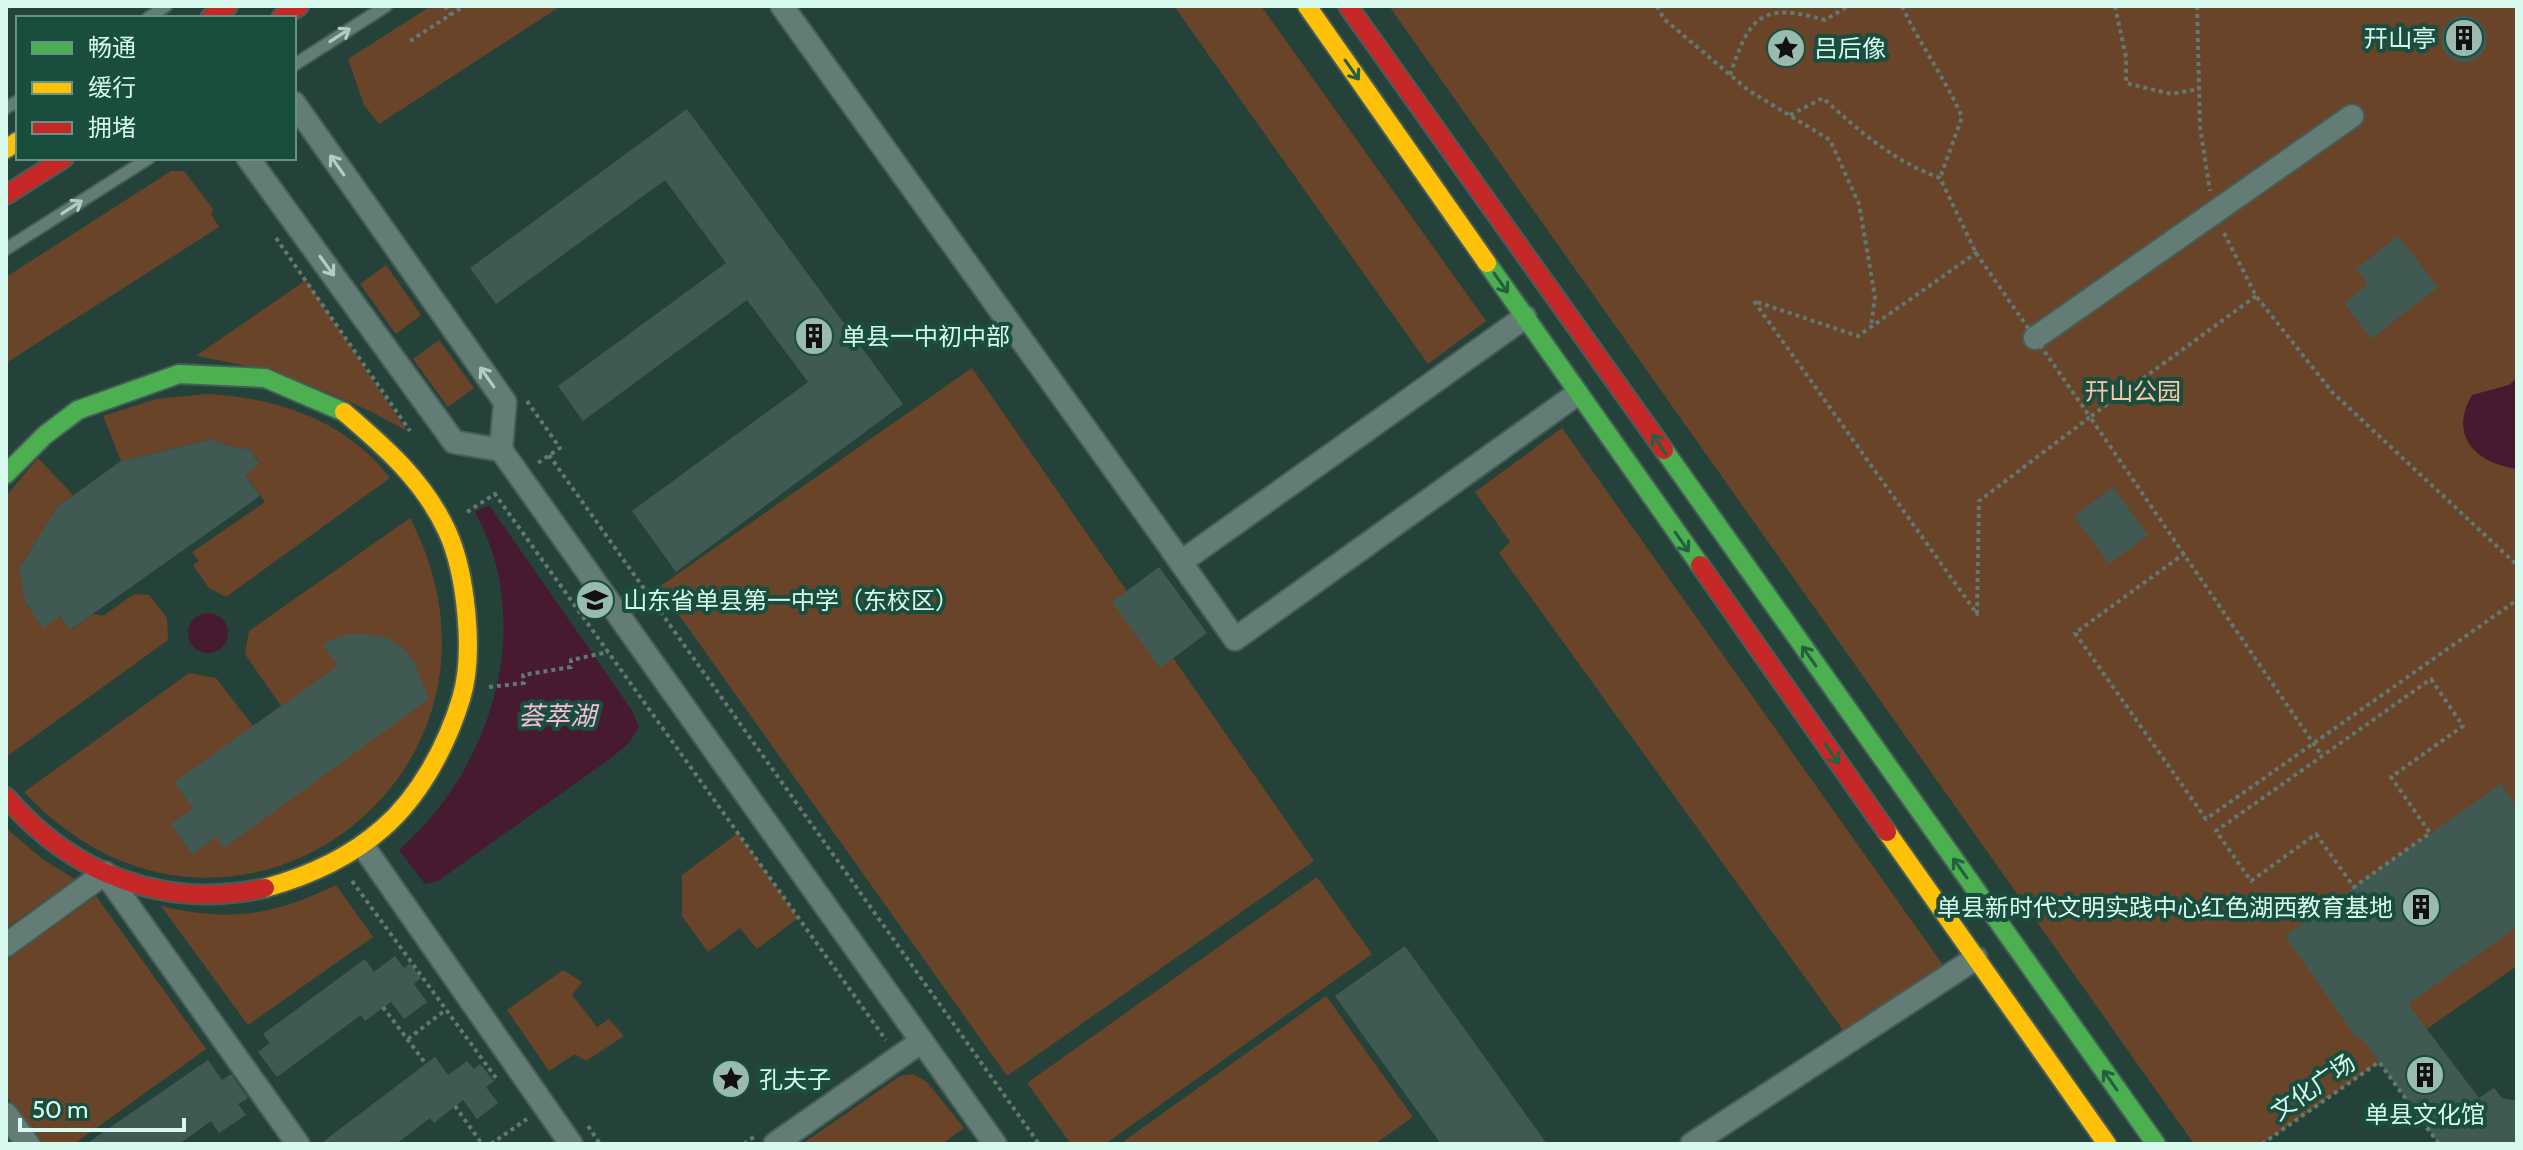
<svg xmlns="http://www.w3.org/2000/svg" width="2523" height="1150" viewBox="0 0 2523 1150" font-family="Cabin,'Noto Sans SC',sans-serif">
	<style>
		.green { fill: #694429 }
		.water { fill: #471a32 }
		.building { fill: #405a53 }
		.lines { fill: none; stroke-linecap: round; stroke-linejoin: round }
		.lane-casing { stroke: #475e57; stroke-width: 15 }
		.street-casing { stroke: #475e57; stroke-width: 26 }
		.fast-casing { stroke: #475e57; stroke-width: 22 }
		.slow-casing { stroke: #475e57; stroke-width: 22 }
		.jam-casing { stroke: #475e57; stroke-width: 22 }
		.path { stroke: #627871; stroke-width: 4; stroke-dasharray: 4 4; stroke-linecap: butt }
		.lane { stroke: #637c75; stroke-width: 11 }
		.street { stroke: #637c75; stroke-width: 22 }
		.fast { stroke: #4caf50; stroke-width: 18 }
		.slow { stroke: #ffc107; stroke-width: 18 }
		.jam { stroke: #c62828; stroke-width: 18 }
		.oneway { stroke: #afcec4 }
		.oneway2 { stroke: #236142 }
		.labels { text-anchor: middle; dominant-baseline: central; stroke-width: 8; stroke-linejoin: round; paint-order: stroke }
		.poi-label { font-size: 24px; fill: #d8faee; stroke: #194e3f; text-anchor: start }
		.park-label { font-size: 24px; fill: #fac8ab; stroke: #194e3f }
		.street-label { font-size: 24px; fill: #d8faee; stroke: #194e3f }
		.water-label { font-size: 26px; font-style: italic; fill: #f6bfd6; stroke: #194e3f }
	</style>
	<rect width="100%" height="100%" fill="#25423a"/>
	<!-- green -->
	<path class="green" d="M431,6h130l-182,118 -15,-19 -16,-46z
		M1174,6h87l225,315 -58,43z
		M1389,6h1128v960l-255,178h-68z
		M171,171h13l29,38 -2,5 8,13 -213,136v-86z
		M386,265l35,50 -25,19 -36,-50z
		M306,280l101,151c-65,-37 -137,-63 -211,-75z
		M439,340l35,48 -26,19 -35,-48z
		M972,368l342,493 -307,215 -348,-489z
		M206,394c70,3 140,26 184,84l-164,119 -17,-9 -16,-23 6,-4 -7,-9 73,-50 -20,-27 15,-12 -11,-14 -21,-3 -16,-7 -91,22 -18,-45 53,-17z
		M1562,428l386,544 -100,65 -349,-484 11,-11 -35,-50z
		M38,458l35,37 -16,12 -38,62 6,33 18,25 17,-11 11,14 22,-16 10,2 31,-22 15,1 18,23 1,22 -162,117v-261z
		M410,518c134,258 -184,491 -386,274l165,-119 27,5 37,48 28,-20 -36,-52 4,-23z
		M6,828l36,31 33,20 -69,49z
		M738,833l60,85 -41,31 -17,-21 -32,24 -26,-36v-41z
		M1317,877l55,77 -267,190h-34l-44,-61z
		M336,885l37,52 -125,88 -87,-119c69,16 111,10 175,-21z
		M96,896l110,153 -132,95h-33l-35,-49v-134z
		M563,970l19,12 -10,13 25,32 12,-8 15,17 -38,25 -11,-7 -26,17 -42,-61z
		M1326,996l87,121 -38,27h-255z
		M913,1074l14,8 37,46 -22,16h-140l98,-68z"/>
	<!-- water -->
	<path class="water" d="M2517,378v91c-41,-6 -69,-33 -45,-74l37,-10z
		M489,505l142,204 8,18 -10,16 -18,15 -173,123 -13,3 -26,-34c93,-81 138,-226 76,-338z
		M188 633a20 20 0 1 1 40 0a20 20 0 1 1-40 0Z"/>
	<!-- building -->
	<path class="building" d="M2441 39a23 23 0 1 1 46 0a23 23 0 1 1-46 0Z
		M687,109l216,295 -227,168 -44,-61 176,-129 -61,-82 -164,121 -25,-35 168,-123 -61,-83 -169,124 -26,-36z
		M2398,236l40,51 -67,52 -27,-36 24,-19 -12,-15z
		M212,439l16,7 21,3 11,15 -15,11 15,21 -190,134 -10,-14 -17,12 -18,-26 -6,-33 38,-62 64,-46z
		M2113,487l35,48 -39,29 -35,-48z
		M1159,567l48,66 -47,35 -48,-66z
		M363,634l21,3 17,9 13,15 15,38 -205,149 -8,-11 -24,17 -21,-30 22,-16 -19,-26 164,-116 -16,-22 21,-9z
		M2501,784l16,24v119l-109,77 71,94 15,-10 8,10 15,3v43h-78l-78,-107 -4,2 -72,-103z
		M1405,946l142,198h-106l-106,-148z
		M395,956l9,12 6,-5 11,15 -7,6 13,18 -23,17 -13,-17 -26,19 -4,-6 -84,62 -19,-25 12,-9 -7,-9 102,-75 9,13z
		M435,1057l13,18 19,-14 7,8 6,-5 14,17 -8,6 12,16 -21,16 -14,-19 -29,23 -4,-5 -34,26h-76z
		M208,1060l14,20 9,-6 17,24 -10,6 8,11 -27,18 -8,-12 -32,23h-93z"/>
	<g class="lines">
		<defs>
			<path id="lane" d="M148,18l18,-12
				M294,65l92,-59
				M6,108l12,-7
				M6,249l143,-91"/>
			<path id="street" d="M782,6l399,556 344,-245
				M294,103l211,299 -4,48 494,694
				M248,158l206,284 47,8
				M2035,338l317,-222
				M1172,550l63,89 342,-245
				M363,846l208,298
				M6,945l99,-72 193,271
				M6,1114l22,30
				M775,1144l147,-103
				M1692,1144l284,-186"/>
			<path id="fast" d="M1487,263l213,302
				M1664,450l492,694
				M6,474l39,-39 33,-25 101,-36 86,4 79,34"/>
			<path id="slow" d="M1307,6l180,257
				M6,149l12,-8
				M1887,832l220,312
				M265,888c44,-12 84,-30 118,-60 37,-32 64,-83 78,-129 14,-44 5,-127 -14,-168 -23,-50 -62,-84 -103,-119"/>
			<path id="jam" d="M1348,6l316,444
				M210,18l18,-12
				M281,18l18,-12
				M6,195l58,-37
				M1700,565l187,267
				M6,797c66,77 158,113 259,91"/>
		</defs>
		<!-- lane casing -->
		<use href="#lane" class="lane-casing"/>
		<!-- street casing -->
		<use href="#street" class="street-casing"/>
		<!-- fast casing -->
		<use href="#fast" class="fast-casing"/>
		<!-- slow casing -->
		<use href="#slow" class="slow-casing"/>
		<!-- jam casing -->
		<use href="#jam" class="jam-casing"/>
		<!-- path -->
		<path class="path" d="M445,6l6,9
			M1657,6l7,13 84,71 82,50 29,64 16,93 -4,29
			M1902,6c18,39 43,72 60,111l-22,61
			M1962,6h57
			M2115,6l11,51v26l45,11 28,-5
			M2197,6l3,121 10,64
			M410,41l54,-35
			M1730,75c20,-60 32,-73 95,-55l23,-14
			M1790,115l33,-17c36,33 70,63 117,80l36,75
			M2224,233l32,63 76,96 185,173
			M276,238l134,193
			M1976,253l114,164 -111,84 -2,113 -223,-313 104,35z
			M2256,296l-166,121 232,339
			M527,401l33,47 -25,17
			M549,455l490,689
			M467,512l28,-18 391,546
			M2185,553l-110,80 131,186 311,-219
			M2431,679l32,47 -72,51 39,56 -76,54 -38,-53 -65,47 -35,-50z
			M489,687l35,-4 -1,-8 48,-8v-7l37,-8
			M352,881l144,197
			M383,1007l43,57
			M408,1039l36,-28
			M455,1106l27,38
			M588,1126l12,18
			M491,1144l36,-25
			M744,1144l11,-8
			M2262,1144l117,-82 60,82"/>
		<!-- lane -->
		<use href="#lane" class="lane"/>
		<!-- street -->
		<use href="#street" class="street"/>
		<!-- fast -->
		<use href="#fast" class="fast"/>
		<!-- slow -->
		<use href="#slow" class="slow"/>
		<!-- jam -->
		<use href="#jam" class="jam"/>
	</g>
	<!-- one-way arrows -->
	<defs><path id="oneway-shaft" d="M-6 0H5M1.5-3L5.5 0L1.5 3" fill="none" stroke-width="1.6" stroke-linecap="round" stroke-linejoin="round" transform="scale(2)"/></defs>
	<g class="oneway">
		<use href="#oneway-shaft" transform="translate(340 35) rotate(-33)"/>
		<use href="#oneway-shaft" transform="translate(337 165) rotate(-125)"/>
		<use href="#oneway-shaft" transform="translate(72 207) rotate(-33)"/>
		<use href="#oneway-shaft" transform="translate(327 266) rotate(54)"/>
		<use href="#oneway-shaft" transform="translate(487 377) rotate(-125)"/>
	</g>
	<g class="oneway2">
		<use href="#oneway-shaft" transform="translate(1352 70) rotate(55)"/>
		<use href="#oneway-shaft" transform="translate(1501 283) rotate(55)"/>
		<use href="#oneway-shaft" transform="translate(1659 444) rotate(-125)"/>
		<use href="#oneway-shaft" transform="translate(1682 542) rotate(55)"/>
		<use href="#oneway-shaft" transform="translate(1809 656) rotate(-125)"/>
		<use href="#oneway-shaft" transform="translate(1832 754) rotate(55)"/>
		<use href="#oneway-shaft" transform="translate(1960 868) rotate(-125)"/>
		<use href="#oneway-shaft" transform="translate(2110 1080) rotate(-125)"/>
	</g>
	<!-- icons -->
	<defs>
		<symbol id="building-disc" viewBox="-11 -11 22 22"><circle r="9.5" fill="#99baaf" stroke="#194e3f"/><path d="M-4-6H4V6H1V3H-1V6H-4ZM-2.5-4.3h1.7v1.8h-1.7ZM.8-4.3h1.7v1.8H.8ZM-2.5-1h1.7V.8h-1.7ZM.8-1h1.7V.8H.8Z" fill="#111"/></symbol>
		<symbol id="sight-disc" viewBox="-11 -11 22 22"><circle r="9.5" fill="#99baaf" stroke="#194e3f"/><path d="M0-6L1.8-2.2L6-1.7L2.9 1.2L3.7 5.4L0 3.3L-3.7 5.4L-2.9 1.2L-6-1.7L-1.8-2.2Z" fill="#111"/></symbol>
		<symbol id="school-disc" viewBox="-11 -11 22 22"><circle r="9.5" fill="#99baaf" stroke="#194e3f"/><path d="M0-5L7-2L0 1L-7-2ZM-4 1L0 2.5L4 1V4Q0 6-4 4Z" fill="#111"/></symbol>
	</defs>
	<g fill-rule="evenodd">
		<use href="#building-disc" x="2442" y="16" width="44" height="44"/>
		<use href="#sight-disc" x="1764" y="26" width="44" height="44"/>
		<use href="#building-disc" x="792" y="314" width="44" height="44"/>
		<use href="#school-disc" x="573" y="578" width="44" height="44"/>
		<use href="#building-disc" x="2399" y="885" width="44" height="44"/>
		<use href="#building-disc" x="2403" y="1053" width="44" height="44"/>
		<use href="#sight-disc" x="709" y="1057" width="44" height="44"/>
	</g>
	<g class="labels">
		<!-- poi labels -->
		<g class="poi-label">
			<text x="2436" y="38" text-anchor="end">幵山亭</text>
			<text x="1814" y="48">吕后像</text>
			<text x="842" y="336">单县一中初中部</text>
			<text x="623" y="600">山东省单县第一中学（东校区）</text>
			<text x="2393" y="907" text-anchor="end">单县新时代文明实践中心红色湖西教育基地</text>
			<text x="759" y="1079">孔夫子</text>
			<text x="2425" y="1114" text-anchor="middle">单县文化馆</text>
		</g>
		<!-- park labels -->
		<g class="park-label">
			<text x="2133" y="391">幵山公园</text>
		</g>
		<!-- street labels -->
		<g class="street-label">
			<text transform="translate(2313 1087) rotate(-35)">文化广场</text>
		</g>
		<!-- water labels -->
		<g class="water-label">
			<text x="557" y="716">荟萃湖</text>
		</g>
	</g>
	<!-- border -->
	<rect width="2523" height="1150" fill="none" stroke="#d8faee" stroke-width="16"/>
	<!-- legend -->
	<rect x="16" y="16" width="280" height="144" fill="#194e3f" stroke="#659385" stroke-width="2"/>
	<rect x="32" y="42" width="40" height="12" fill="#4caf50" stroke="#659385" stroke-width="2"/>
	<text x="88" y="56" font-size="24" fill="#d8faee">畅通</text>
	<rect x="32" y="82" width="40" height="12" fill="#ffc107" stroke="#659385" stroke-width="2"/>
	<text x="88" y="96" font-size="24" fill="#d8faee">缓行</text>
	<rect x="32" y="122" width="40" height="12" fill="#c62828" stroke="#659385" stroke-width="2"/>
	<text x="88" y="136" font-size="24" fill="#d8faee">拥堵</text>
	<!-- scale -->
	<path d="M20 1118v12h164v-12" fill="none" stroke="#d8faee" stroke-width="4"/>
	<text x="32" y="1118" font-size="24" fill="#d8faee" stroke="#194e3f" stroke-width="6" paint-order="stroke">50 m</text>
</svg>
